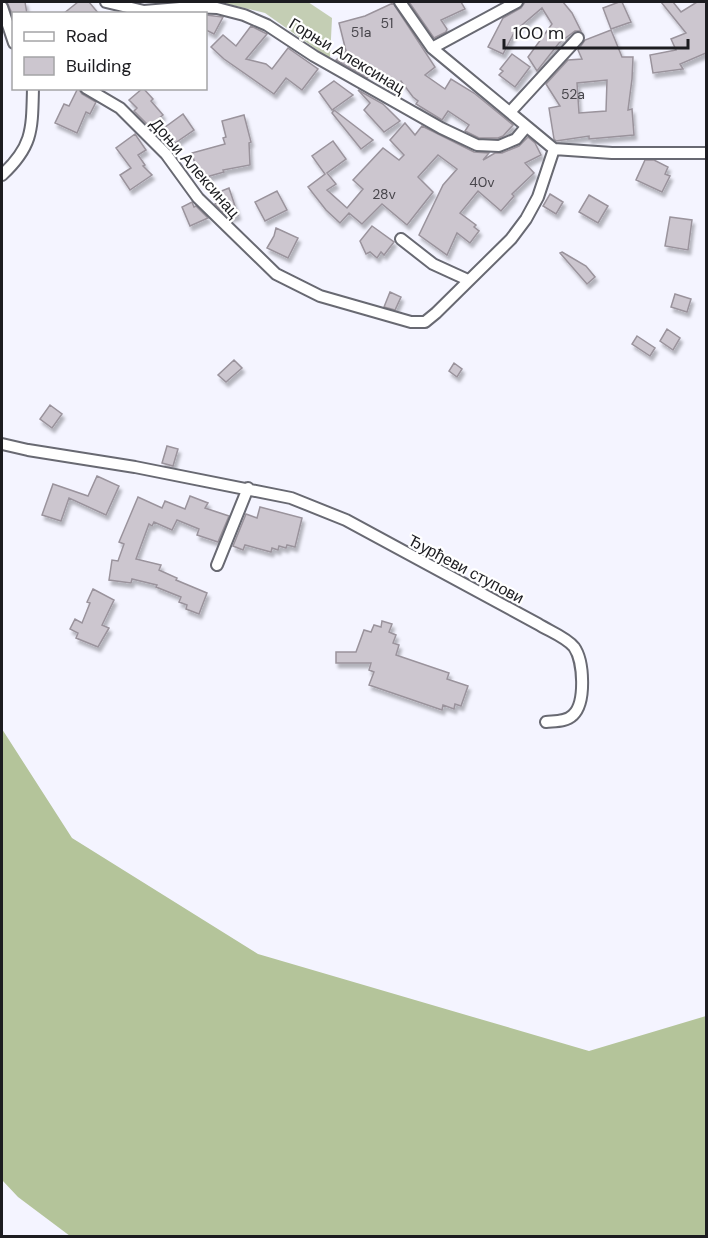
<svg xmlns="http://www.w3.org/2000/svg" width="708" height="1238" viewBox="0 0 708 1238" font-family="'DM Sans',sans-serif">
	<style>
		.green { fill: #c4ceb4 }
		.forest { fill: #b4c49a }
		.building { fill: #ccc6cf; stroke: #9a939c; stroke-width: 1.5; fill-rule: evenodd; filter: url(#shadow) }
		.lines { fill: none; stroke-linecap: round; stroke-linejoin: round }
		.street-casing { stroke: #686972; stroke-width: 14 }
		.street { stroke: #fff; stroke-width: 10 }
		.labels { text-anchor: middle; dominant-baseline: central; stroke-width: 4.5; stroke-linejoin: round; paint-order: stroke }
		.number-label { font-size: 14px; fill: #48464c }
		.street-label { font-size: 16px; fill: #1c1c20; stroke: #fff }
	</style>
	<defs>
		<filter id="shadow"><feDropShadow dx="2.5" dy="4.5" stdDeviation="1.5" flood-color="#0004"/></filter>
	</defs>
	<rect width="100%" height="100%" fill="#f4f4ff"/>
	<!-- green -->
	<path class="green" d="M219,2h89l24,16 -2,41 -65,-46z"/>
	<!-- forest -->
	<path class="forest" d="M2,729l70,109 186,116 331,97 117,-35v220h-636l-52,-39 -16,-17z"/>
	<!-- building -->
	<path class="building" d="M7,2h18l2,12h-13v4z
		M78,2h11l10,12h-36z
		M409,2h52l4,7 -24,11 6,9 -1,3 -12,6z
		M525,2h38l9,11 9,18h-6l-16,12 -22,28 -9,-14 24,-33 -10,-16 -27,23 -12,23 -15,-7 15,-29 18,-10z
		M619,2h3l9,20 -20,7 -8,-21z
		M661,2h12l8,10 16,-10h9v51l-26,11 3,5 -30,4 -3,-18 26,-5 -5,-11 15,-6z
		M393,3l42,64 -10,8 20,14 6,-10 23,14 39,32 -10,11 -5,2h-19l-14,-7 4,-6 -21,-14 -6,9 -26,-16 2,-3 -5,-4 -12,-16 -8,7 -37,-25 12,15 -32,-18 10,-9 -7,-28 26,-7z
		M206,15l17,2 -9,17 -8,-4z
		M251,26l16,8 -21,25 20,5 6,5 16,-21 30,21 -16,21 -16,-12 -12,16 -50,-35 -13,-12 12,-12 13,11z
		M611,30l11,27h11l-1,22 -4,31 4,-1 2,26 -45,4v-3l-33,5 -2,-2 -5,-31 11,-2 -14,-22 22,-24 14,-1 -4,-9 7,-10zM607,80l-1,31 -27,2 -2,-30z
		M512,54l18,13 -15,20 -16,-12 4,-4 -3,-2z
		M334,81l19,14 -21,15 -13,-18z
		M78,88l4,6 14,8 -6,12 -4,-2 -9,21 -22,-10 9,-19 5,2z
		M143,88l10,11 -2,2 12,14 -14,11 -15,-15 3,-3 -8,-8z
		M358,90l25,14 17,17 -16,11 -20,-22 6,-7z
		M334,110l39,30 -12,9 -29,-36z
		M183,114l11,16 -19,13 -11,-15z
		M244,115l7,27 -2,1 1,22 -27,5 1,2 -25,7 -7,-26 33,-9 -2,-6 3,-1 -4,-16z
		M405,123l10,12 7,-9 52,26 15,1 -6,7 12,-7h7l17,-7 9,-9 7,6 6,12 -16,8 9,10 -22,21 2,2 -13,15 -23,-20 -18,22 16,12 -2,2 5,4 -9,12 -13,-10 -10,22 -28,-20 24,-50 14,-16 -19,-14 -20,22 15,15 -26,33 -25,-21 -20,20 -13,-11 -9,10 -14,-13 -18,-23 17,-13 -13,-18 21,-15 13,18 -19,14 9,11 -9,6 20,18 16,-19 -10,-9 30,-32 16,12 5,-5 -14,-15z
		M135,134l11,16 -8,5 7,10 -2,1 9,9 -22,15 -10,-15 11,-7 -15,-20z
		M645,160h9l14,7 -3,7 5,2 -8,16 -26,-12z
		M229,188l9,27 -9,3 -14,-14 2,-1 -3,-9z
		M277,191l10,19 -22,11 -10,-19z
		M550,194l13,8 -7,12 -13,-8z
		M589,195l19,11 -10,17 -19,-11z
		M192,202l2,5 2,-1 12,12 -18,8 -8,-19z
		M670,217l22,3 -4,30 -23,-4z
		M372,226l22,16 -10,13 -3,-3 -4,6 -7,-6 -4,2 -6,-13z
		M276,228l22,10 -10,20 -21,-10 7,-12z
		M562,252l24,14 9,11 -8,7 -27,-31z
		M390,292l11,5 -6,13 -11,-3z
		M675,294l16,5 -4,13 -16,-5z
		M667,329l13,9 -7,12 -13,-9z
		M637,336l18,12 -5,8 -18,-12z
		M234,360l8,8 -16,14 -8,-7z
		M454,363l8,6 -5,8 -8,-6z
		M50,405l12,9 -10,14 -12,-9z
		M167,446l11,3 -5,17 -11,-3z
		M97,476l22,10 -13,29 -37,-17 -8,23 -19,-6 11,-31 35,12z
		M190,496l18,7 -3,5 24,8 -11,26 -21,-7 2,-6 -22,-9 -5,10 -18,-8 -2,4 -3,-2 -13,35 25,6 -2,5 18,8 -1,2 31,13 -8,21 -13,-5 1,-4 -8,-3 2,-5 -25,-10 1,-2 -25,-6 -1,4 -22,-3 3,-20 6,1 6,-17 -5,-2 19,-45 24,11 3,-7 20,8z
		M260,507l42,11 -7,29 -8,-2 -1,3 -7,-2 -1,4 -6,-2 -1,4 -26,-7 -2,5 -10,-4 13,-32 11,4z
		M93,589l21,11 -12,25 7,3 -11,19 -22,-9 2,-5 -8,-4 5,-10 7,4 8,-20 -3,-1z
		M382,621l10,3 -3,8 7,3 -3,8 6,2 -3,10 53,18 -2,6 21,7 -7,20 -6,-2 -1,5 -11,-4 -1,5 -73,-25 5,-13 -5,-2 2,-7h-35v-11h20l8,-22 7,2 3,-7 7,2z"/>
	<g class="lines">
		<defs>
			<path id="street" d="M106,2l38,9 48,-4 25,1 27,7 23,10 47,31 127,72 36,17 22,1 17,-7 10,-12
				M400,2l32,46 122,101 58,4h94
				M2,7l12,36
				M432,48l85,-46
				M86,88l34,20 46,46 32,44 78,76 44,22 91,26h14l11,-9 75,-74 15,-20 12,-22 16,-48
				M510,112l68,-74
				M2,175c31,-29 30,-45 31,-87
				M401,239l32,25 35,16
				M2,444l26,6 107,17 156,31 55,22 192,104c11,7 28,13 36,23 10,14 12,56 -1,68 -7,7 -18,6 -27,7
				M217,565l31,-77"/>
		</defs>
		<!-- street casing -->
		<use href="#street" class="street-casing"/>
		<!-- street -->
		<use href="#street" class="street"/>
	</g>
	<g class="labels">
		<!-- number labels -->
		<g class="number-label">
			<text x="387" y="23">51</text>
			<text x="361" y="32">51a</text>
			<text x="573" y="94">52a</text>
			<text x="482" y="182">40v</text>
			<text x="384" y="194">28v</text>
		</g>
		<!-- street labels -->
		<g class="street-label">
			<text transform="translate(347 56) rotate(31)">Горњи Алексинац</text>
			<text transform="translate(195 168) rotate(49)">Доњи Алексинац</text>
			<text transform="translate(466 569) rotate(28)">Ђурђеви ступови</text>
		</g>
	</g>
	<!-- border -->
	<rect width="708" height="1238" fill="none" stroke="#1c1c20" stroke-width="6"/>
	<!-- legend -->
	<rect x="12" y="12" width="195" height="78" fill="#ffffff" stroke="#a4a4a6" stroke-width="1.5"/>
	<rect x="24" y="32" width="30" height="9" fill="#ffffff" stroke="#a4a4a6" stroke-width="1.5"/>
	<text x="66" y="42" font-size="18" fill="#1c1c20">Road</text>
	<rect x="24" y="57" width="30" height="18" fill="#ccc6cf" stroke="#a4a4a6" stroke-width="1.5"/>
	<text x="66" y="72" font-size="18" fill="#1c1c20">Building</text>
	<!-- scale -->
	<path d="M504 39v9h184v-9" fill="none" stroke="#1c1c20" stroke-width="3"/>
	<text x="513" y="39" font-size="18" fill="#1c1c20" stroke="#ffffff" stroke-width="4.5" paint-order="stroke">100 m</text>
</svg>
